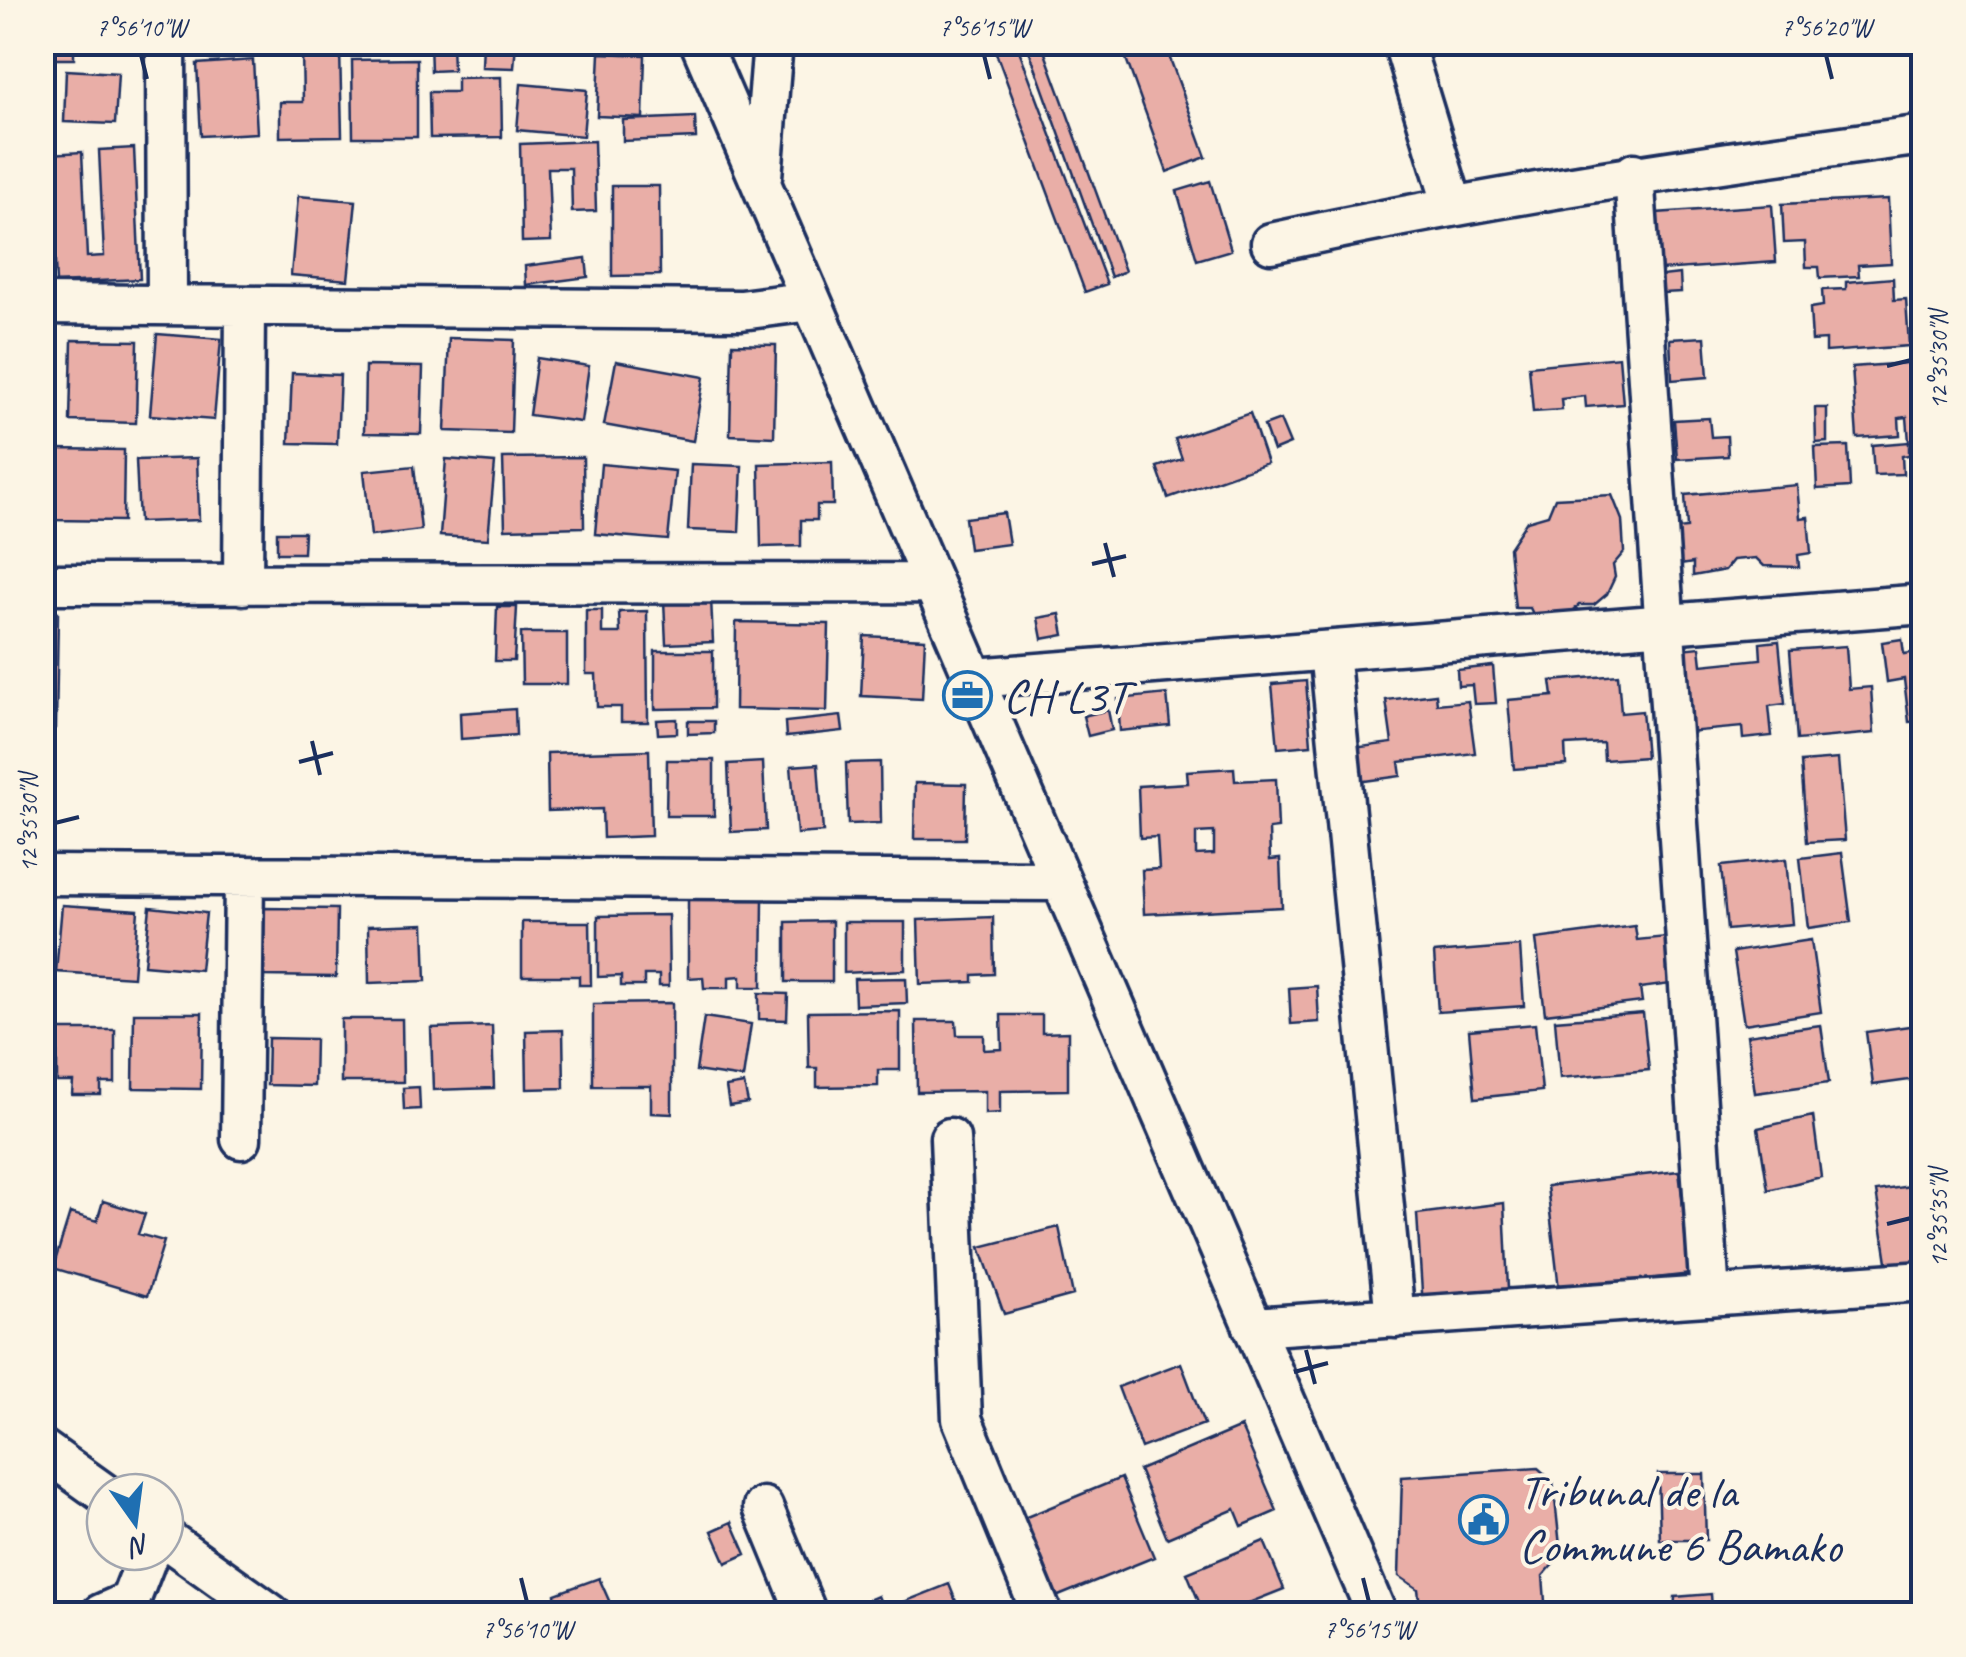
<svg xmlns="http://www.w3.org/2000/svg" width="1966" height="1657" viewBox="0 0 1966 1657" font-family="Caveat,sans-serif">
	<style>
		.building { fill: #e9aea7; stroke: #1b2f5e; stroke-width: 2.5; fill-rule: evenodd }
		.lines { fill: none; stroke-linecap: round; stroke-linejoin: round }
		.street-casing { stroke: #1b2f5e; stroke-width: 45 }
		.street { stroke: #fcf5e5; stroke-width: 38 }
		.ticks { fill: none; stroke: #1b2f5e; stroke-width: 4 }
		.labels { text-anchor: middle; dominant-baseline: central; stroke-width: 8; stroke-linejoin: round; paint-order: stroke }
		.poi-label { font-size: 48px; fill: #1b2f5e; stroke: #fcf5e5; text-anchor: start }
		.neatline { fill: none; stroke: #1b2f5e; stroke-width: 4 }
		.ticks-label { font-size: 25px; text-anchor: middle; fill: #1b2f5e }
	</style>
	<rect width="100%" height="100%" fill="#fcf5e5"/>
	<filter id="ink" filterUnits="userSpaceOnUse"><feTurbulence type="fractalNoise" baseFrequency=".01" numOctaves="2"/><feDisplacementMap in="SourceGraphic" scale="20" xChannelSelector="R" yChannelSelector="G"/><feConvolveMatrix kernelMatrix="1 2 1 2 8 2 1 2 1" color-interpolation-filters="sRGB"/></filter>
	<g filter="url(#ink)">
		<!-- building -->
		<path class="building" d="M42,42h32v17h-32z
			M239,42h22l1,8 -22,1z
			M430,42h22l1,28 -22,1z
			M483,42h33l-2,26 -32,-1z
			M992,42h24l91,242 -22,8z
			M1026,42h15l84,229 -14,6z
			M1120,42h44l42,115 -39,15z
			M340,49l2,87 -62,1v-35h23l-1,-52z
			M600,53l45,2 -2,63 -46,-2z
			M417,59v78h-64l-1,-77z
			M253,60l4,73 -56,3 -4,-72z
			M66,70l52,3 -3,51 -51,-2z
			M501,77l1,60 -72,1 -1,-46h28v-14z
			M521,84l66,6 -4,46 -66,-6z
			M695,117l1,21 -73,3v-21z
			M594,141l2,70 -24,1 -1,-44h-23l3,73 -29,1 -2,-98z
			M134,148l6,131 -84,4 -6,-129 32,-2 5,105 17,-1 -5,-106z
			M1210,181l21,69 -34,10 -20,-69z
			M612,186h47l1,89 -48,1z
			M298,196l58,5 -8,79 -57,-5z
			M1888,199l3,64 -33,2 1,11 -39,2 -1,-11h-13l-1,-25 -21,1 -2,-39z
			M1772,205l4,57 -116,8 -4,-57z
			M586,258l2,19 -62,8 -1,-19z
			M1680,274l1,18 -18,1 -1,-17z
			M1893,278l1,22 12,-1 3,47 -83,6v-12l-14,1 -2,-33 13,-2 -1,-16 24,-1v-7z
			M157,334l64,5 -7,81 -64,-5z
			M1705,337l3,40 -36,3 -2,-41z
			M449,338l65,2 -3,93 -66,-2z
			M72,340l66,1 -2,82 -66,-2z
			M42,344l9,1 -3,71h-6z
			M732,344l44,1 -2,92 -44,-2z
			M1619,357l4,47 -37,3 -1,-11 -24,3 1,11 -29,2 -4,-46z
			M537,358l52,8 -8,56 -52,-7z
			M616,361l88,16 -11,64 -89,-16z
			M1921,362l3,79 -15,1 -2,-25 -8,1 1,17 -43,3 -5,-71z
			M365,366l58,1 -2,67 -57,-1z
			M292,373l48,2 -3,69 -48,-1z
			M1815,408h12v34l-11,1z
			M1250,413l17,50 -99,35 -11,-31 25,-8 -7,-20z
			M1709,418l2,19 16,-1 1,20 -51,3 -3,-39z
			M1280,420l10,24 -17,7 -9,-25z
			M1909,442v13l-7,1 1,18 -29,1 -2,-30z
			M1848,446l2,41 -33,2 -2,-42z
			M53,449l71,1 -1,71 -71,-1z
			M583,457l1,70 -79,2 -2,-71z
			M197,458l2,62 -60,2 -3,-62z
			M446,459l49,4 -7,76 -48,-3z
			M832,462l1,43h-16v15h-16v26l-40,1 -2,-83z
			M601,464l74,7 -7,69 -73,-6z
			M691,464l51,2 -3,66 -51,-2z
			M414,466l7,64 -50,6 -7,-65z
			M1797,485l3,33 8,-1 3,36 -13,2 1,12 -35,-1 -8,-8 -23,2 -8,10 -32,6v-13l-13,2 -3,-36 10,-1 -2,-33z
			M1612,495l10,25 2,32 -11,13 2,12 -8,17 -13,11h-15l-8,8 -38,1 -3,-6h-15l-6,-60 18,-27 21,-6 7,-17z
			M1004,513l5,31 -40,5 -4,-31z
			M277,532h27l-1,21h-26z
			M711,598l2,44 -47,2 -2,-44z
			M497,607h20l-3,54h-19z
			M586,610h16v23h18l-1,-21 28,-1 1,111h-27v-15h-24l-1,-33h-10z
			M42,612h16l-2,116h-14z
			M1060,614l4,21 -22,4 -4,-21z
			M736,622l93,2 -2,87 -92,-2z
			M521,633h46v51h-45z
			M864,636l61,3 -3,60 -61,-3z
			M1902,639l2,15 20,-3v70l-15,1 -5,-43 -17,3 -5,-40z
			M1779,641l6,63 -16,2 3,30 -29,3 -1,-12 -54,5 -7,-83 19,-2 2,18 59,-6 -1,-16z
			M1846,646l3,43 22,-2 3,46 -77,7 -7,-90z
			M655,651h58v57l-58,1z
			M1493,666l3,37 -22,1 -2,-19 -14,1 -1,-16z
			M1618,675l3,38 21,-2 4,46 -42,3 -1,-17 -38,2 1,20 -52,4 -6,-69 45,-4 -2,-15z
			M1306,681l5,64 -33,3 -6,-64z
			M1167,694l3,32 -50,5 -2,-32z
			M1436,694l1,10 31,-3 7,52 -76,9 2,14 -44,6 -4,-34 39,-5 -6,-43z
			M515,709l1,26 -55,4 -1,-26z
			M1108,710l4,20 -24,6 -5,-20z
			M841,716l2,15 -57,6 -1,-15z
			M677,719v14l-19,1 -1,-14z
			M688,721h26v12l-26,1z
			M649,750l2,86 -48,2 -1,-29 -54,2 -1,-58z
			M1838,759l7,81 -38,2 -6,-80z
			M667,760h47v56h-48z
			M763,762l3,68 -35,2 -3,-68z
			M880,762l1,61 -33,1 -2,-61z
			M818,764l5,68 -26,2 -6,-68z
			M1234,768l1,13 41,-2 2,49 -9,1 1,31 10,-1 2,48 -138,7 -2,-44 17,-1 -2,-32 -17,1 -2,-52 50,-3 -1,-12zM1214,832v22l-18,1v-22z
			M915,783l51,1 -1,55h-51z
			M1842,853l9,69 -43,6 -8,-70z
			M1786,859l6,65 -65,6 -6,-64z
			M688,897h75l-1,90h-21v-11l-12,1v11h-25l-1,-11 -15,1z
			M62,905l76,5 -5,67 -77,-5z
			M150,907l56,6 -6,57 -56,-5z
			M263,908l74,1 -1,68 -74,-1z
			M42,915h8l-2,70h-6z
			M668,915l1,71h-10v-11h-15v11h-23v-10l-23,1v-61z
			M993,917l1,57 -21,1v7l-53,2 -2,-64z
			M832,921v61h-46v-60z
			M522,922h68l1,63h-12v-9h-57z
			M844,922h61v48l-61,3z
			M424,924l2,57 -57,2 -1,-57z
			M1635,926l2,14 29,-3 5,47 -31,4 2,14 -97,12 -9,-75z
			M1811,940l10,72 -77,12 -11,-72z
			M1520,946l4,60 -86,6 -4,-59z
			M906,978l1,25 -52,2 -1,-26z
			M1317,986l2,36 -28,2 -2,-36z
			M759,993l29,1 -1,26 -28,-1z
			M672,1003v111l-21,-1v-27h-58v-82z
			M900,1011v59h-22v16l-61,1v-19h-8l-1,-56z
			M134,1013h68l-1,76 -68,-1z
			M1643,1013l6,57 -89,8 -5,-58z
			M1001,1015h41v18l26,-1v58l-68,1v22l-15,1v-23l-68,1 -1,-71h40l1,14h27v15l18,-1z
			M704,1017l47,7 -8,54 -47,-7z
			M341,1019h61l1,63h-62z
			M1535,1024l7,67 -67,7 -6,-68z
			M1924,1024v54l-51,7 -7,-53z
			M1821,1025l8,58 -74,10 -8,-58z
			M492,1026l2,62 -61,2 -2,-62z
			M42,1028h9l-1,65h-8z
			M57,1030h58v53h-14v12h-29l1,-13h-16z
			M563,1030l1,58 -37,1 -1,-58z
			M268,1038l47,1 -1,47 -47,-1z
			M744,1084l4,19 -19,3 -3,-19z
			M419,1087l1,22 -16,1 -1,-22z
			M1813,1116l8,61 -53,13 -10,-62z
			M1679,1171l12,103 -132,15 -12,-103z
			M1924,1184v78l-36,6 -12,-77z
			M103,1201l42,13 -7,20 26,7 -17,55 -94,-28 17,-55 27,8z
			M1504,1203l4,86 -85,19 -6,-94z
			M1059,1227l14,68 -69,19 -24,-67z
			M1181,1363l23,61 -63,24 -23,-61z
			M1241,1427l36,84 -35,15 -7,-17 -68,29 -28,-68z
			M1538,1468l15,13 8,74 -18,21 3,38h-125l-3,-25 -19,-13 3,-99z
			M1658,1474h46l2,66h-46z
			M1121,1478l33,79 -98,40 -32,-79z
			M732,1522l14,32 -20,9 -14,-32z
			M1264,1541l20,48 -63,25h-17l-17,-41z
			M599,1578l16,36h-58l-2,-20z
			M949,1584l12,30h-104l-3,-8 24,-10 6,14z
			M1711,1594l1,14 -9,6h-29l1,-17z"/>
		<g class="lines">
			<defs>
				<path id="street" d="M166,42l1,263
					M700,42l677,1572
					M1403,42l49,161
					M1634,173l76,1123
					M762,177l11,-135
					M1271,243c216,-47 433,-79 653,-108
					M42,304l699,6 70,-9
					M42,584l891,-1
					M243,585l2,-279
					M1329,651l66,667
					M974,678l950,-74
					M42,875l1019,6
					M950,1138l12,281 80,195
					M241,1139l3,-263
					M1253,1327l671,-46
					M42,1449l63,45
					M763,1507l44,107
					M165,1538l106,76
					M101,1614l29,-13 19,-49"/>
			</defs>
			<!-- street casing -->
			<use href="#street" class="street-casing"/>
			<!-- street -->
			<use href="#street" class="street"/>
		</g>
	</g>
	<!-- ticks -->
	<path class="ticks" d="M141,55l6,24M984,55l6,24M1826,55l6,24M1887,366l24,-6M1105,543l9,34M1092,564l34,-8M312,741l8,34M299,762l34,-9M55,823l24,-6M1887,1224l24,-6M1306,1350l9,34M1294,1372l34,-9M521,1578l6,24M1363,1578l6,24"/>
	<!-- icons -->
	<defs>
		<symbol id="office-ring" viewBox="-11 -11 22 22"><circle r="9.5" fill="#fcf5e5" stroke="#1f6fb2" stroke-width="1.5"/><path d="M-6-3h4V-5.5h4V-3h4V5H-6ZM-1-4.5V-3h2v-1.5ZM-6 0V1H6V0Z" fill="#1f6fb2"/></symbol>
		<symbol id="civic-ring" viewBox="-11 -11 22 22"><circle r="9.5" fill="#fcf5e5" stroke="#1f6fb2" stroke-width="1.5"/><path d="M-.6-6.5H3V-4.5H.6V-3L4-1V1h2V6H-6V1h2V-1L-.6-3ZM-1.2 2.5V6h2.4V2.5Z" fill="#1f6fb2"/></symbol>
	</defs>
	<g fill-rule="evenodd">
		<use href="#office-ring" x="940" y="668" width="55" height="55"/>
		<use href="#civic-ring" x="1456" y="1492" width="55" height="55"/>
	</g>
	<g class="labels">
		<!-- poi labels -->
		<g class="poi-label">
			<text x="1003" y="696">CH L3T</text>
			<text x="1519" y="1491">Tribunal de la<tspan x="1519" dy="55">Commune 6 Bamako</tspan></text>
		</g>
	</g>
	<!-- margin -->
	<rect width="1966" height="1657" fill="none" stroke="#fcf5e5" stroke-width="110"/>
	<!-- north arrow -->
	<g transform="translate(135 1522) rotate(166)"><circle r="48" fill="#fcf5e5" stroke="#a2a6af" stroke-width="2.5"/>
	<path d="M0-8L18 38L0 25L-18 38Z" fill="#1f6fb2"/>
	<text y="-15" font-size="28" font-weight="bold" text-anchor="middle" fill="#1b2f5e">N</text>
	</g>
	<rect x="55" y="55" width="1856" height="1547" class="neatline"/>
	<g class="ticks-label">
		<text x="141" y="36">7°56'10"W</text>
		<text x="984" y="36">7°56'15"W</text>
		<text x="1826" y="36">7°56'20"W</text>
		<text transform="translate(1938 360) rotate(-90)" y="9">12°35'30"N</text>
		<text transform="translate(28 823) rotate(-90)" y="9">12°35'30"N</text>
		<text transform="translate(1938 1218) rotate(-90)" y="9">12°35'35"N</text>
		<text x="527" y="1638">7°56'10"W</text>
		<text x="1369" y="1638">7°56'15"W</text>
	</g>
</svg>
